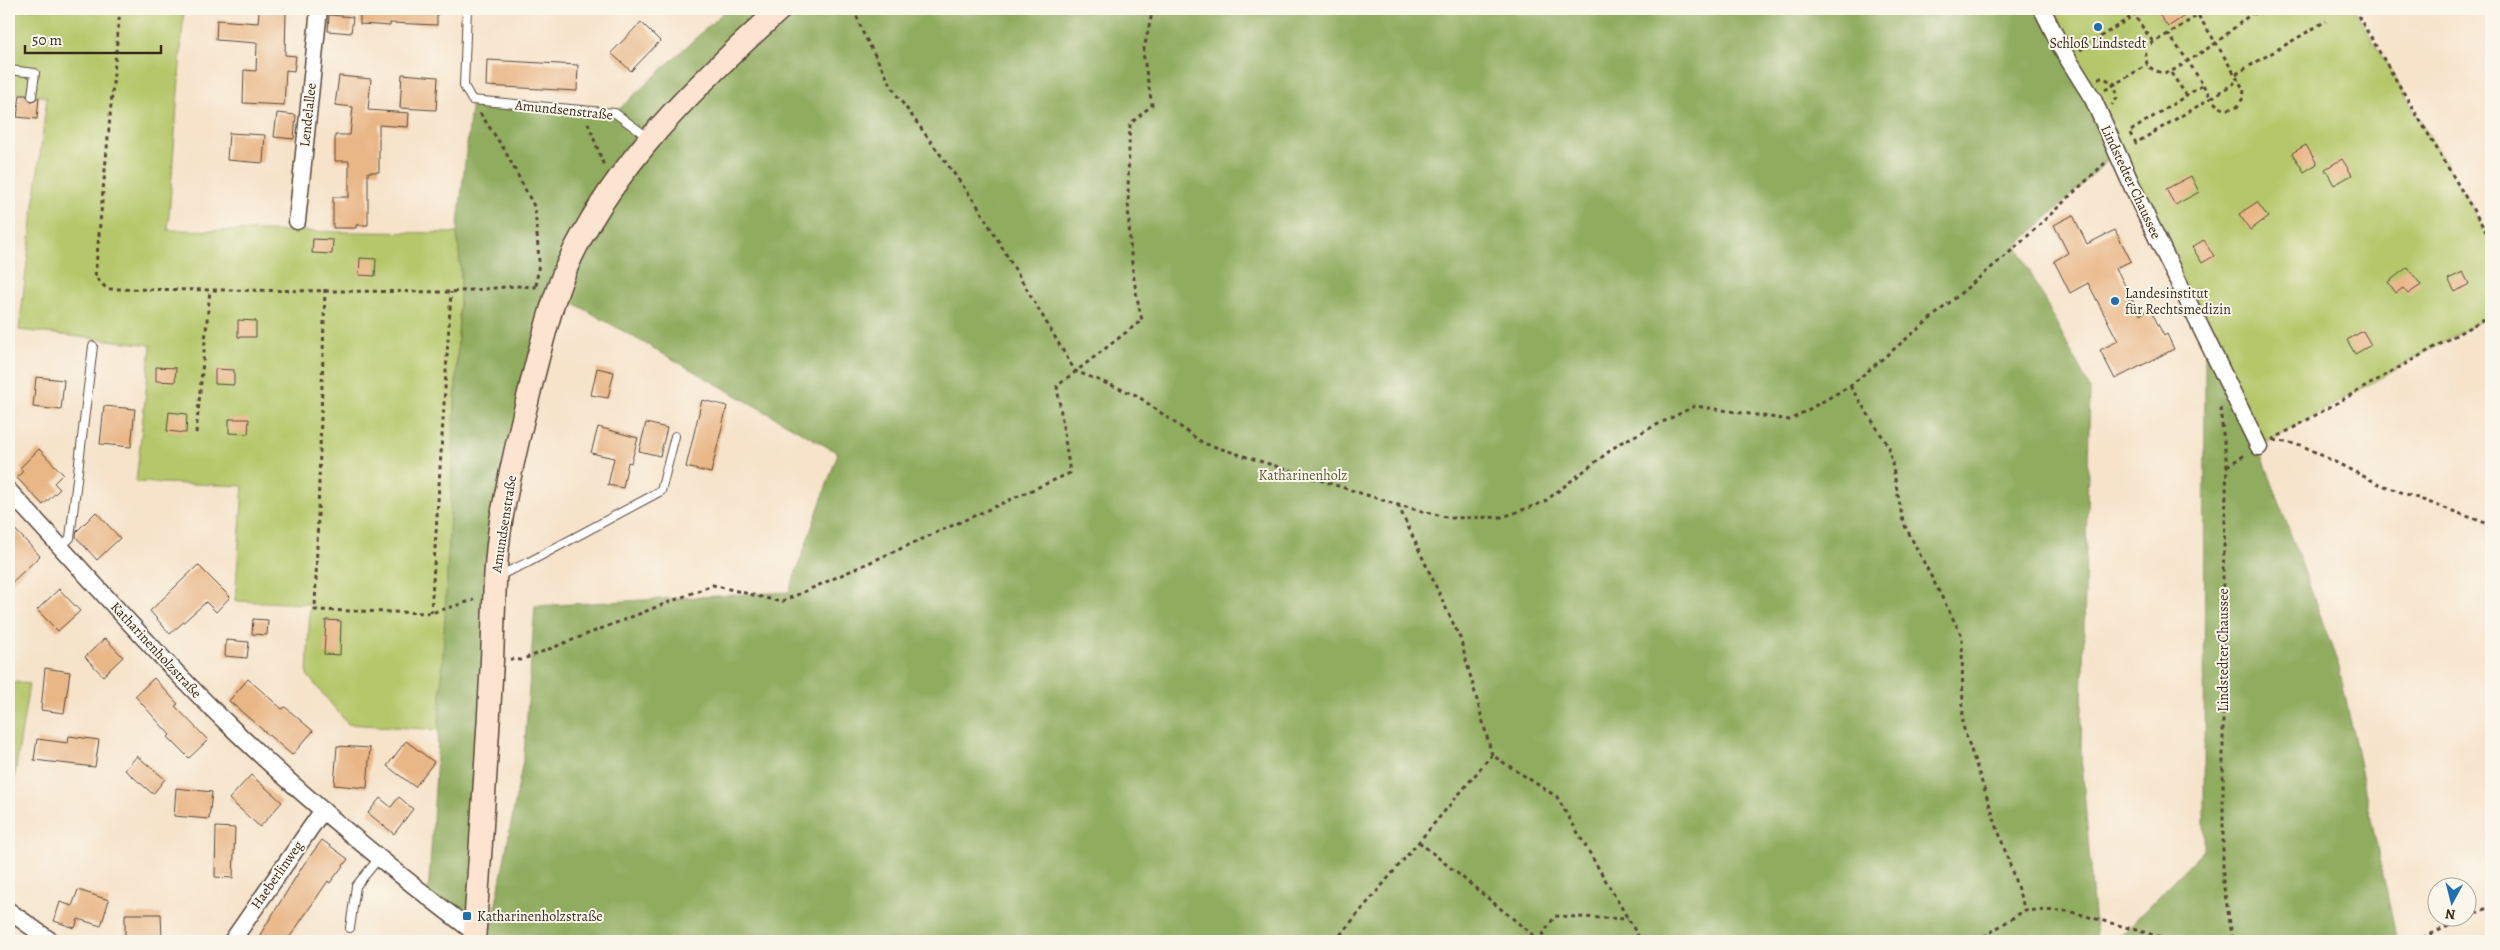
<svg xmlns="http://www.w3.org/2000/svg" width="2500" height="950" viewBox="0 0 2500 950" font-family="Alegreya,serif">
	<style>
		.green { fill: #b5c76a; stroke: #787844 }
		.forest { fill: #90ac5e; stroke: #666b3e }
		.building { fill: #e9b686 }
		.lines { fill: none; stroke-linecap: round; stroke-linejoin: round }
		.lane-casing { stroke: #574638; stroke-width: 10 }
		.street-casing { stroke: #574638; stroke-width: 19 }
		.secondary-casing { stroke: #574638; stroke-width: 25 }
		.path { stroke: #574638; stroke-width: 3; stroke-dasharray: 4 4; stroke-linecap: butt }
		.lane { stroke: #fff; stroke-width: 8 }
		.street { stroke: #fff; stroke-width: 16 }
		.secondary { stroke: #fde4d1; stroke-width: 22 }
		.poi-dot { fill: #1f6fb2; stroke: #fbf7ec; stroke-width: 2 }
		.labels { text-anchor: middle; dominant-baseline: central; stroke-width: 4; stroke-linejoin: round; paint-order: stroke }
		.poi-label { font-size: 14px; fill: #3b2a1e; stroke: #fbf7ec; text-anchor: start }
		.street-label { font-size: 14px; fill: #3b2a1e; stroke: #fbf7ec }
		.park-label { font-size: 14px; fill: #605935; stroke: #fbf7ec }
	</style>
	<rect width="100%" height="100%" fill="#fbf7ec"/>
	<filter id="ink" filterUnits="userSpaceOnUse"><feTurbulence type="fractalNoise" baseFrequency=".02" numOctaves="2"/><feDisplacementMap in="SourceGraphic" scale="10" xChannelSelector="R" yChannelSelector="G"/><feConvolveMatrix kernelMatrix="1 2 1 2 8 2 1 2 1" color-interpolation-filters="sRGB"/></filter>
	<filter id="wash" filterUnits="userSpaceOnUse"><feTurbulence type="fractalNoise" baseFrequency=".0096" numOctaves="4" result="noise"/><feDisplacementMap in="SourceGraphic" scale="20" xChannelSelector="R" yChannelSelector="G"/><feGaussianBlur stdDeviation="1.12" result="paint"/><feColorMatrix in="noise" values="0 0 0 0 0 0 0 0 0 0 0 0 0 0 0 0 0 1.4 0 .05"/><feComposite in="paint" operator="in"/></filter>
	<g filter="url(#wash)">
		<rect width="100%" height="100%" fill="#f6e3ca"/>
		<!-- green -->
		<path class="green" d="M9,9h175l-16,221 290,3 3,39 -21,458 -92,-6 -41,-49 3,-71 -75,-3 8,-115 -107,-4 15,-137 -132,-15 28,-233 -38,-5z
			M2042,9h312l137,231v75l-232,132z
			M9,681l20,3 -20,128z"/>
		<!-- forest -->
		<path class="forest" d="M727,9h1315l75,143 -100,94 73,143 -9,361 15,191h-1607l35,-186 11,-149 254,-14 49,-139 -282,-160 -55,229 -26,411 -48,-24c15,-212 25,-424 34,-637l-4,-39 15,-133 143,13z
			M2205,341l54,106 80,220 58,274h-282l89,-91z"/>
		<g id="blocks">
			<!-- building -->
			<path class="building" d="M360,9h77v16l-47,-2v3l-30,-2z
				M2155,9h40l-27,18z
				M259,11l27,1 -1,43 11,1 -2,15 -8,-1 -2,35 -41,-2 1,-33 12,1 1,-28 -41,-3 1,-20 41,3z
				M329,15l24,2 -2,16 -23,-2z
				M641,22l19,19 -29,30 -20,-18z
				M487,60l91,5 -1,26 -91,-5z
				M402,74l36,3 -2,33 -36,-2z
				M339,76l32,3 -3,31 41,3 -1,14 -29,-2v47h-11v53h-12v3h-23v-31h16v-36h-14v-26h15l3,-28 -18,-2z
				M20,95h6l6,7 7,-5 -2,22 -20,-2z
				M277,113l19,2 -2,24 -20,-2z
				M229,133l36,2 -2,28 -36,-3z
				M2306,145l11,19 -13,8 -12,-19z
				M2342,159l10,16 -18,10 -9,-16z
				M2191,176l8,16 -24,13 -9,-16z
				M2257,202l11,15 -18,13 -11,-16z
				M2073,215l14,29 28,-14 16,31 -15,7 24,47 10,-6 14,27 3,-2 7,15 -59,30 -15,-29 18,-9 -30,-58 -18,10 -16,-32 14,-8 -14,-28z
				M313,239l20,1 -1,14 -20,-1z
				M2204,240l10,16 -12,7 -10,-16z
				M360,258l16,1 -1,17 -16,-1z
				M2408,267l13,18 -13,9 -5,-6 -7,5 -8,-11z
				M2463,272l6,12 -14,8 -7,-13z
				M238,320l18,1v16h-18z
				M2363,331l8,14 -16,9 -8,-14z
				M156,367l20,1 -1,14 -19,-1z
				M597,368l17,4 -6,26 -17,-3z
				M215,369l19,1v15l-19,-1z
				M36,377l28,3 -3,30 -28,-3z
				M702,400l25,6 -16,67 -25,-6z
				M104,406l31,3 -4,38 -31,-3z
				M169,412l18,2 -1,19 -19,-2z
				M229,419h20l-1,15 -19,-1z
				M646,423l21,5 -7,28 -21,-5z
				M598,427l40,11 -7,25 -3,-1 -5,26 -15,-3 6,-27 -23,-5z
				M39,449l24,25 -9,9 6,6 -17,16 -26,-27 6,-7 -3,-3z
				M96,512l24,26 -23,22 -21,-23 1,-6z
				M9,523l31,33 -31,29z
				M198,565l32,32 -14,15 -10,-10 -36,32 -20,-23z
				M59,589l21,22 -22,20 -21,-21z
				M253,619l15,1 -1,15 -15,-1z
				M326,620l15,1 -1,34 -16,-1z
				M105,638l18,19 -20,19 -18,-19z
				M226,640l23,2 -2,16 -22,-2z
				M45,668l25,4 -6,41 -23,-3z
				M154,678l24,26 -3,2 33,34 -19,18 -21,-21 2,-2 -35,-39z
				M248,679l34,30 3,-2 28,24 -21,24 -63,-54z
				M69,736l30,4 -4,27 -61,-7 3,-21 31,4z
				M406,741l28,21 -19,25 -28,-21z
				M337,746l33,2 -3,40 -33,-3z
				M137,756l28,23 -12,15 -28,-24z
				M251,775l31,27 -22,25 -31,-28z
				M176,788l36,4 -3,27 -35,-3z
				M399,797l14,12 -19,25 -26,-21 12,-15 11,9z
				M216,827l19,1 -2,50 -18,-1z
				M322,840l26,19 -18,24 -2,-2 -41,60h-31l48,-77z
				M78,890l31,10 -8,26 -23,-7 -3,9 -21,-7 6,-19 12,4z
				M125,914h36l1,25h-37z"/>
		</g>
	</g>
	<g filter="url(#ink)">
		<use href="#blocks" fill-opacity="0" stroke="#574638" stroke-width="1"/>
		<g class="lines">
			<defs>
				<path id="lane" d="M467,9l-3,77 8,14 143,13 34,25
					M9,70l26,3 -3,23
					M61,547l9,-9 23,-192
					M498,576l31,-14 132,-71 14,-55
					M350,928l6,-42 24,-29"/>
				<path id="street" d="M2042,9l21,42 30,48 44,98 122,250
					M297,221l22,-212
					M9,491c75,80 146,164 226,240 75,72 157,139 240,202
					M9,911l42,30
					M232,941l91,-131"/>
				<path id="secondary" d="M474,941c7,-94 13,-188 18,-281 2,-47 2,-93 9,-139 8,-46 20,-94 31,-140 13,-50 24,-100 50,-145 50,-90 123,-159 198,-227"/>
			</defs>
			<!-- lane casing -->
			<use href="#lane" class="lane-casing"/>
			<!-- street casing -->
			<use href="#street" class="street-casing"/>
			<!-- secondary casing -->
			<use href="#secondary" class="secondary-casing"/>
			<!-- path -->
			<path class="path" d="M120,9l-25,268 12,12 344,3 65,-6 21,1
				M854,9l9,24 33,61 81,111 98,166 61,24 67,48 195,62 52,13 53,-1 41,-15 76,-59 75,-37 95,14 60,-34 167,-140 88,-83
				M2194,9l22,34 -28,18 -20,-27 40,-25
				M2354,9l137,231
				M2132,12l21,30
				M2252,13l5,1 9,-5
				M2168,34l-23,13 2,18c16,14 26,6 41,-4l15,24 -74,47 7,11 75,-45c8,11 13,13 26,9l6,-9 1,-8 -28,-47 36,-30 -3,-4
				M2080,50l54,-35
				M2171,73l16,23
				M2236,74l90,-53
				M2098,78h6l11,6 2,14 -5,7
				M2203,85l8,13 28,-18
				M2105,90l42,-25
				M480,113l24,36 31,59 4,53 -3,26
				M588,123l16,43
				M325,289l-10,321 116,3 43,-13
				M1850,386l39,61 14,75 59,114 1,90 62,184
				M2220,408l7,58 -4,109v307l10,59
				M196,433l14,-143
				M2272,440l219,-125
				M2274,440l27,5 78,39 112,41
				M2227,466l18,-11
				M1398,505l62,133 32,117 65,42 84,144
				M431,613l20,-321
				M510,659l11,1 192,-75 68,17 289,-129 -13,-87 85,-66c-16,-65 -15,-130 -12,-196l22,-19 -9,-52 10,-44
				M1419,842l120,98 16,-24 73,3
				M2468,917l23,-11
				M1335,941l157,-186
				M1977,941l48,-31 43,1 107,30
				M2416,941l50,-23"/>
			<!-- lane -->
			<use href="#lane" class="lane"/>
			<!-- street -->
			<use href="#street" class="street"/>
			<!-- secondary -->
			<use href="#secondary" class="secondary"/>
		</g>
	</g>
	<!-- markers -->
	<g class="poi-dot">
		<circle cx="2098" cy="27" r="5"/>
		<circle cx="2115" cy="301" r="5"/>
		<rect x="462" y="911" width="10" height="10" rx="2.5"/>
	</g>
	<g class="labels">
		<!-- poi labels -->
		<g class="poi-label">
			<text x="2098" y="43" text-anchor="middle">Schloß Lindstedt</text>
			<text x="2125" y="293">Landesinstitut<tspan x="2125" dy="16">für Rechtsmedizin</tspan></text>
			<text x="477" y="916">Katharinenholzstraße</text>
		</g>
		<!-- street labels -->
		<g class="street-label">
			<text transform="translate(564 110) rotate(6)">Amundsenstraße</text>
			<text transform="translate(308 115) rotate(-84)">Lendelallee</text>
			<text transform="translate(2131 182) rotate(65)">Lindstedter Chaussee</text>
			<text transform="translate(504 524) rotate(-81)">Amundsenstraße</text>
			<text transform="translate(156 650) rotate(47)">Katharinenholzstraße</text>
			<text transform="translate(2223 650) rotate(-90)">Lindstedter Chaussee</text>
			<text transform="translate(277 875) rotate(-55)">Haeberlinweg</text>
		</g>
		<!-- park labels -->
		<g class="park-label">
			<text x="1303" y="475">Katharinenholz</text>
		</g>
	</g>
	<!-- margin -->
	<rect width="2500" height="950" fill="none" stroke="#fbf7ec" stroke-width="30"/>
	<!-- north arrow -->
	<g transform="translate(2452 902) rotate(187)"><circle r="24" fill="#fbf7ec" stroke="#aea59a"/>
	<path d="M0-4L9 19L0 12L-9 19Z" fill="#1f6fb2"/>
	<text y="-8" font-size="14" font-weight="bold" text-anchor="middle" fill="#3b2a1e">N</text>
	</g>
	<!-- scale -->
	<path d="M25 45v8h136v-8" fill="none" stroke="#3b2a1e" stroke-width="2.5"/>
	<text x="32" y="45" font-size="15" fill="#3b2a1e" stroke="#fbf7ec" stroke-width="4" paint-order="stroke">50 m</text>
</svg>
